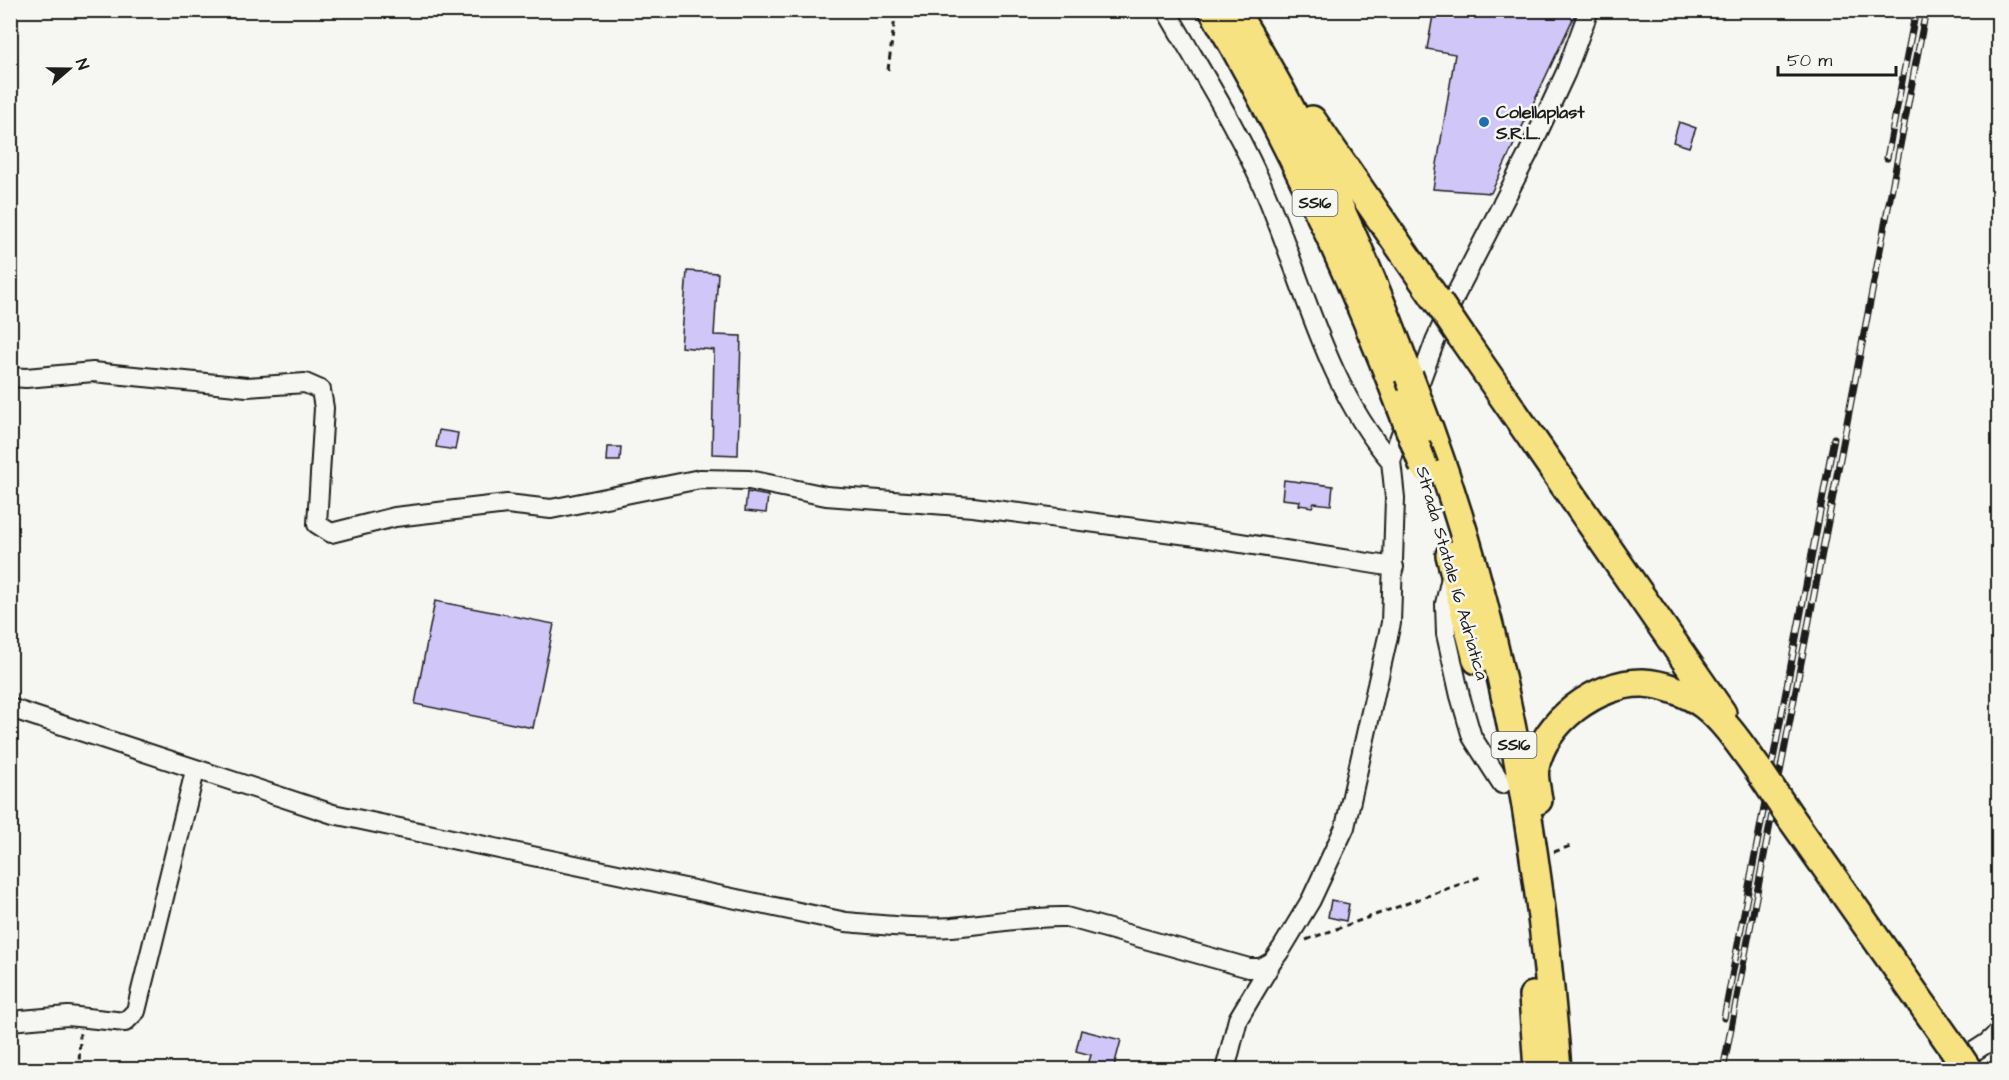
<svg xmlns="http://www.w3.org/2000/svg" width="2009" height="1080" viewBox="0 0 2009 1080" font-family="'Architects Daughter',sans-serif">
	<style>
		.building { fill: #d1c6f8; stroke: #1c1c1c; stroke-width: 1.5 }
		.lines { fill: none; stroke-linecap: round; stroke-linejoin: round }
		.minor-casing { stroke: #1c1c1c; stroke-width: 22 }
		.highway-casing { stroke: #1c1c1c; stroke-width: 32 }
		.path { stroke: #1c1c1c; stroke-width: 3; stroke-dasharray: 6 4.5; stroke-linecap: butt }
		.minor { stroke: #f6f6f2; stroke-width: 18 }
		.highway { stroke: #f7e281; stroke-width: 27 }
		.rail-casing { stroke: #1c1c1c; stroke-width: 7 }
		.rail { stroke: #f6f6f2; stroke-width: 4.5; stroke-dasharray: 14; stroke-linecap: butt }
		.highway-bridge-casing { stroke: #1c1c1c; stroke-width: 32; stroke-linecap: butt }
		.highway-bridge { stroke: #f7e281; stroke-width: 27 }
		.poi-dot { fill: #1f6fb2; stroke: #f6f6f2; stroke-width: 2 }
		.labels { text-anchor: middle; dominant-baseline: central; stroke-width: 5; stroke-linejoin: round; paint-order: stroke }
		.shield { fill: #f6f6f2; stroke: #5d5d5c; stroke-width: 1.5 }
		.shield-label { font-size: 16px; font-weight: bold; fill: #1c1c1c }
		.poi-label { font-size: 18px; font-weight: bold; fill: #1c1c1c; stroke: #f6f6f2; text-anchor: start }
		.street-label { font-size: 18px; fill: #1c1c1c; stroke: #f6f6f2 }
	</style>
	<rect width="100%" height="100%" fill="#f6f6f2"/>
	<filter id="ink" filterUnits="userSpaceOnUse"><feTurbulence type="fractalNoise" baseFrequency=".0167" numOctaves="2"/><feDisplacementMap in="SourceGraphic" scale="12" xChannelSelector="R" yChannelSelector="G"/><feConvolveMatrix kernelMatrix="1 2 1 2 8 2 1 2 1" color-interpolation-filters="sRGB"/></filter>
	<g filter="url(#ink)">
		<!-- building -->
		<path class="building" d="M1434,10h143l-86,183 -58,-4 22,-135 -28,-5z
			M1679,122l17,6 -7,19 -16,-5z
			M687,271l31,2 -4,62 27,1 -3,119 -26,-1 2,-104 -33,-3z
			M439,430l19,3 -3,17 -19,-3z
			M608,447h13l-1,14h-13z
			M1284,480l49,6 -2,19 -17,-2 -2,4 -13,-2 1,-4 -18,-2z
			M747,492l21,4 -2,17 -21,-2z
			M435,601l119,23 -21,104 -118,-24z
			M1331,900l18,4 -3,17 -18,-4z
			M1081,1030l40,10 -8,30 -25,-5 3,-10 -15,-4z"/>
		<g class="lines">
			<defs>
				<path id="minor" d="M1166,10c35,61 73,120 100,184 38,90 60,192 125,267
					M10,377l16,1 67,-6 154,15 58,-4 16,7 3,18 -7,116 14,9 64,-16 112,-13 44,5 149,-30 49,1 77,16 147,11 223,29 198,31
					M1452,573l-7,31 1,30 14,62 12,41 30,47
					M10,708l323,106 513,108c35,3 70,7 106,5 38,-3 75,-11 114,-10l183,51h12l11,-6 10,-14 29,-48 34,-73 46,-204 4,-125 -4,-37 44,-120 21,-47 71,-138 39,-84 23,-62
					M10,1021l58,-5 57,6 11,-11 59,-240
					M1225,1070l13,-51 34,-57
					M1945,1070l42,-27 11,-10"/>
				<path id="highway" d="M1213,10c74,126 135,258 187,394
					M1234,10c71,115 129,240 175,366
					M1312,120l126,182
					M1461,336l261,377
					M1429,428c75,205 112,425 128,642
					M1450,555l27,105
					M1538,800c-1,-9 -5,-23 -3,-32 8,-46 63,-86 108,-85 20,1 45,10 61,22 22,17 39,44 56,67
					M1791,818l165,234
					M1533,996l5,74"/>
			</defs>
			<!-- minor casing -->
			<use href="#minor" class="minor-casing"/>
			<!-- highway casing -->
			<use href="#highway" class="highway-casing"/>
			<!-- path -->
			<path class="path" d="M888,70l8,-60
				M1554,852l19,-7
				M1306,940l174,-63
				M79,1070l1,-37"/>
			<!-- minor -->
			<use href="#minor" class="minor"/>
			<!-- highway -->
			<use href="#highway" class="highway"/>
			<defs>
				<path id="rail" d="M1887,158l29,-148
					M1724,1018l110,-580
					M1723,1070l203,-1060"/>
			</defs>
			<!-- rail casing -->
			<use href="#rail" class="rail-casing"/>
			<!-- rail -->
			<use href="#rail" class="rail"/>
			<defs>
				<path id="highway-bridge" d="M1438,302l23,34
					M1409,376l19,51
					M1400,404l24,63
					M1760,772l31,46
					M1956,1052l12,18"/>
			</defs>
			<!-- highway-bridge casing -->
			<use href="#highway-bridge" class="highway-bridge-casing"/>
			<!-- highway-bridge -->
			<use href="#highway-bridge" class="highway-bridge"/>
		</g>
	</g>
	<!-- markers -->
	<circle class="poi-dot" cx="1484" cy="122" r="6"/>
	<g class="labels">
		<!-- shield labels -->
		<g class="shield">
			<rect x="1292.5" y="190" width="45" height="26" rx="4.5"/>
			<rect x="1491.5" y="732" width="45" height="26" rx="4.5"/>
		</g>
		<g class="shield-label">
			<text x="1315" y="203">SS16</text>
			<text x="1514" y="745">SS16</text>
		</g>
		<!-- poi labels -->
		<g class="poi-label">
			<text x="1496" y="112">Colellaplast<tspan x="1496" dy="21">S.R.L.</tspan></text>
		</g>
		<!-- street labels -->
		<g class="street-label">
			<text transform="translate(1452 573) rotate(74)">Strada Statale 16 Adriatica</text>
		</g>
	</g>
	<!-- margin -->
	<rect width="2009" height="1080" fill="none" stroke="#f6f6f2" stroke-width="36"/>
	<rect x="18" y="18" width="1973" height="1044" fill="none" stroke="#1c1c1c" stroke-width="2" filter="url(#ink)"/>
	<!-- north arrow -->
	<g transform="translate(69 69) rotate(70)" stroke="#f6f6f2" stroke-width="4.5" paint-order="stroke">
	<path d="M0-4.5L10 22L0 15L-10 22Z" fill="#1c1c1c"/>
	<text y="-9" font-size="16" font-weight="bold" text-anchor="middle" fill="#1c1c1c">N</text>
	</g>
	<!-- scale -->
	<path d="M1778 66v9h118v-9" fill="none" stroke="#1c1c1c" stroke-width="3"/>
	<text x="1787" y="66" font-size="18" fill="#1c1c1c" stroke="#f6f6f2" stroke-width="4.5" paint-order="stroke">50 m</text>
</svg>
